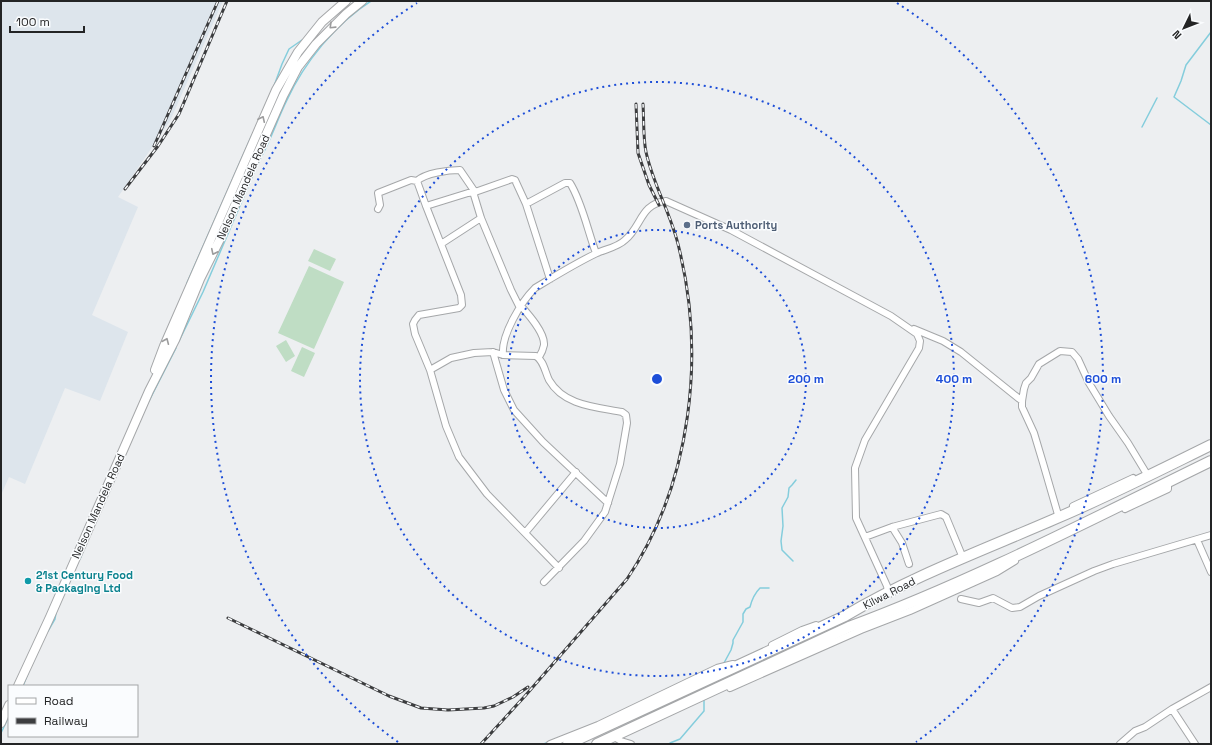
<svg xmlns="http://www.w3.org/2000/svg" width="1212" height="745" viewBox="0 0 1212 745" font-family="'Space Grotesk',sans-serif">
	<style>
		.built { fill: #dde5ec }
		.grass { fill: #bfddc4 }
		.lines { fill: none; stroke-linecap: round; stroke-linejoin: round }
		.stream { stroke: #84cddc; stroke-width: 1.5 }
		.minor-casing { stroke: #a5a7a9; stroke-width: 8 }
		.secondary-casing { stroke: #a5a7a9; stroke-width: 10 }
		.trunk-casing { stroke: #a5a7a9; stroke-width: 12 }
		.minor { stroke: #fff; stroke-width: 6 }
		.secondary { stroke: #fff; stroke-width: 8 }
		.trunk { stroke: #fff; stroke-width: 10 }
		.rail-casing { stroke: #3c3d3f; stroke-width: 3 }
		.rail { stroke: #fafcfe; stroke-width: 1.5; stroke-dasharray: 4.5; stroke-linecap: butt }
		.oneway { stroke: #9c9c9d }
		.ring { fill: none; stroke: #1d4ed8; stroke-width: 2; stroke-dasharray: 2 4 }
		.service-dot { fill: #5c6f8a; stroke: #fafcfe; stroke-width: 1.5 }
		.culture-dot { fill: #0f9aa8; stroke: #fafcfe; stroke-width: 1.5 }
		.labels { text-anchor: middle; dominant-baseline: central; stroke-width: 3; stroke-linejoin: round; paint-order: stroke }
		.street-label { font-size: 11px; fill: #232425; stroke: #fafcfe }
		.service-label { font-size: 11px; font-weight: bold; fill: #4e5e75; stroke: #fafcfe; text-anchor: start }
		.culture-label { font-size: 11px; font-weight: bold; fill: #0d838f; stroke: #fafcfe; text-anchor: start }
		.centre { fill: #1d4ed8; stroke: #fafcfe; stroke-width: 2 }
		.ring-label { font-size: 12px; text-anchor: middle; font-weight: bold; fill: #1d4ed8; stroke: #fafcfe; stroke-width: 3; stroke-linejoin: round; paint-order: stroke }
	</style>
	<rect width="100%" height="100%" fill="#edeff1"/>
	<!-- built -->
	<path class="built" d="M1,1h222l-53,120 -52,76 20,10 -46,108 36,17 -28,69 -35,-13 -40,96 -16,-7 -8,18z"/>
	<!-- grass -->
	<path class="grass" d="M314,249l22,10 -6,12 -22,-10z
		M309,266l35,16 -30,67 -36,-16z
		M286,340l9,16 -9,6 -10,-16z
		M302,347l13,6 -11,24 -13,-6z"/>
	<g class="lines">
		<!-- stream -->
		<path class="stream" d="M1211,32l-25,33 -5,16 -7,16 37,28
			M274,86l8,-22 7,-15 13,-9
			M1142,127l15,-29
			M187,283l65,-148
			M179,341l24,-49 57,-133c11,-19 17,-39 27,-59 17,-37 49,-77 84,-99
			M149,401l27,-53
			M80,559l3,-8
			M793,561l-11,-11 -1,-9 2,-15 -1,-18 6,-11 1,-9 3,-3 4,-5
			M48,631l7,-12 1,-6
			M724,663l7,-13 2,-7v-3l10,-18v-8l3,-5 4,-2c2,-8 4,-13 10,-19h9
			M23,686l5,-13
			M1,733l8,-17
			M670,743l1,1 -1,-1 10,-4 24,-28v-11
			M544,744l2,-1"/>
		<defs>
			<path id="minor" d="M526,204l39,-21h5c12,19 18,49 26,70
				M426,206l42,-13 7,-1 -15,-22c-11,0 -35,3 -43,11l9,25 35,89 1,10 -3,3 -40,7 -4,5 -2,4 2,10 15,36 16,56 13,31 28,37 72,74
				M378,209l2,-4 -2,-12 33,-13 6,1
				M441,244l40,-26
				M521,306c8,9 24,27 23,39 -1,5 -3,9 -5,12
				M520,308l-9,-18 -30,-72 -7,-23 1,-3 37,-13 3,1 11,24 24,75
				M914,329l29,12 18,11 61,49
				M493,352l11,38 10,20 29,32 65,61
				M503,355c-2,-20 18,-53 32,-67 20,-12 41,-25 62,-35 9,-4 21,-6 28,-13 17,-14 15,-36 41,-39l65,29 160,86 26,18 3,7 -1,7 -54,92 -10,28 1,50 31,68 1,6
				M430,370l21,-12 23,-5 19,-1 10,3 33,1c8,5 9,16 13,24 15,26 47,27 73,32l4,3 1,8 -7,41 -15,48 -21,29 -40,41
				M1073,506l60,-28
				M1125,509l43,-20v-7
				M1059,518l-16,-55 -9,-30 -12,-26v-6l2,-12 2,-6 5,-5 8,-14 21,-13 12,1 6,7 11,24 20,33 19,27 20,33
				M892,527l10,16 7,21
				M525,533l51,-61
				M865,537l27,-10 49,-13 5,3 17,41
				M1197,540l14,32
				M961,599l18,4 14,-5 19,10 8,-1 19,-11 55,-25 19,-7 98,-29
				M772,645l30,-15 14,-5
				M694,679l23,-11 16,-4
				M730,688l131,-58 49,-19 87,-39 18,-11
				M1172,709l23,35
				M614,737l7,4 10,3
				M550,744l48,-19 96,-46 2,3
				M1120,744l15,-13 10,-4 27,-18 39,-22"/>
			<path id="secondary" d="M155,370l9,-24 112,-256 22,-38 24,-30 24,-21
				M18,686l32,-69 99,-226 26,-51 25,-61 20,-40 63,-143 15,-29 18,-23 30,-30 16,-13
				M1,723l8,-18"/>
			<path id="trunk" d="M568,744l277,-128c67,-40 141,-67 212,-98 52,-22 103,-48 154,-73
				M597,744l252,-117c124,-46 243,-108 362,-166"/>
		</defs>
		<!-- minor casing -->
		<use href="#minor" class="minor-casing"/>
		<!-- secondary casing -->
		<use href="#secondary" class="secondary-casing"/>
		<!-- trunk casing -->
		<use href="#trunk" class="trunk-casing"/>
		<!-- minor -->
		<use href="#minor" class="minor"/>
		<!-- secondary -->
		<use href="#secondary" class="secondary"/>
		<!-- trunk -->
		<use href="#trunk" class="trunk"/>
		<defs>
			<path id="rail" d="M636,104l2,49 11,32 10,20
				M154,146l64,-145
				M125,189l33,-43 21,-32 48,-113
				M228,618l161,78 32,12 27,2 36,-2 10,-2 19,-9 15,-10
				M481,744l44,-48 102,-117c65,-96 79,-225 51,-335 -8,-32 -25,-60 -32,-92 -3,-15 -2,-32 -3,-48"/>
		</defs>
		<!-- rail casing -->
		<use href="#rail" class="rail-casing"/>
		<!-- rail -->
		<use href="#rail" class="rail"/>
	</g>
	<!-- one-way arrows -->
	<defs><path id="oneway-chevron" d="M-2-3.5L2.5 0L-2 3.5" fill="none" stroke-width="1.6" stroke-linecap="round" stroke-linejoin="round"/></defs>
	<g class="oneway">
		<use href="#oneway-chevron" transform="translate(332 26) rotate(136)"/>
		<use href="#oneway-chevron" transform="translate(262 119) rotate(-65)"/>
		<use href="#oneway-chevron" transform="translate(214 252) rotate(116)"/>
		<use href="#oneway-chevron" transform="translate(166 341) rotate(-67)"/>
	</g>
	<!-- distance rings -->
	<g class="ring">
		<circle cx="657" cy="379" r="149"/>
		<circle cx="657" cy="379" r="297"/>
		<path d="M398 742A446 446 0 0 1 417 3M897 3A446 446 0 0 1 916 742"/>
	</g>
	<!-- markers -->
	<circle class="service-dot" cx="687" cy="225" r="4"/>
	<circle class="culture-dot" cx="28" cy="581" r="4"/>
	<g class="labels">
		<!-- street labels -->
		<g class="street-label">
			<text transform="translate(243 187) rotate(-66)">Nelson Mandela Road</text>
			<text transform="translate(98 506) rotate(-66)">Nelson Mandela Road</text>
			<text transform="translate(889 593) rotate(-27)">Kilwa Road</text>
		</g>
		<!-- service labels -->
		<g class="service-label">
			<text x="695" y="225">Ports Authority</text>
		</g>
		<!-- culture labels -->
		<g class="culture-label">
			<text x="36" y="575">21st Century Food<tspan x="36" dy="13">&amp; Packaging Ltd</tspan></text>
		</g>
	</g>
	<circle cx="657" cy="379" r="6" class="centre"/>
	<g class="ring-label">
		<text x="806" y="383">200 m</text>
		<text x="954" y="383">400 m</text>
		<text x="1103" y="383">600 m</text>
	</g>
	<!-- border -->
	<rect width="1212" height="745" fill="none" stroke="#232425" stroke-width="4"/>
	<!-- legend -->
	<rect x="8" y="685" width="130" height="52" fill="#fafcfe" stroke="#a4a6a7"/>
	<rect x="16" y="698" width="20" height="6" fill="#ffffff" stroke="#a4a6a7"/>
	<text x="44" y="705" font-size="12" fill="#232425">Road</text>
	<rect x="16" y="718" width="20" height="6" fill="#3c3d3f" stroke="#a4a6a7"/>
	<text x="44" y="725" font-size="12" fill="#232425">Railway</text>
	<!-- north arrow -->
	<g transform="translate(1184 28) rotate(227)" stroke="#fafcfe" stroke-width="3" paint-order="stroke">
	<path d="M0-3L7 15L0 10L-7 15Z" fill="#232425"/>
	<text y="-6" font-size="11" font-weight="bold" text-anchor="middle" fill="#232425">N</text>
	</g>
	<!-- scale -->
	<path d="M10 26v6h74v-6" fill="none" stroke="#232425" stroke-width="2"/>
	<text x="16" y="26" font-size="12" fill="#232425" stroke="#fafcfe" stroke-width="3" paint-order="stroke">100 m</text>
</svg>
